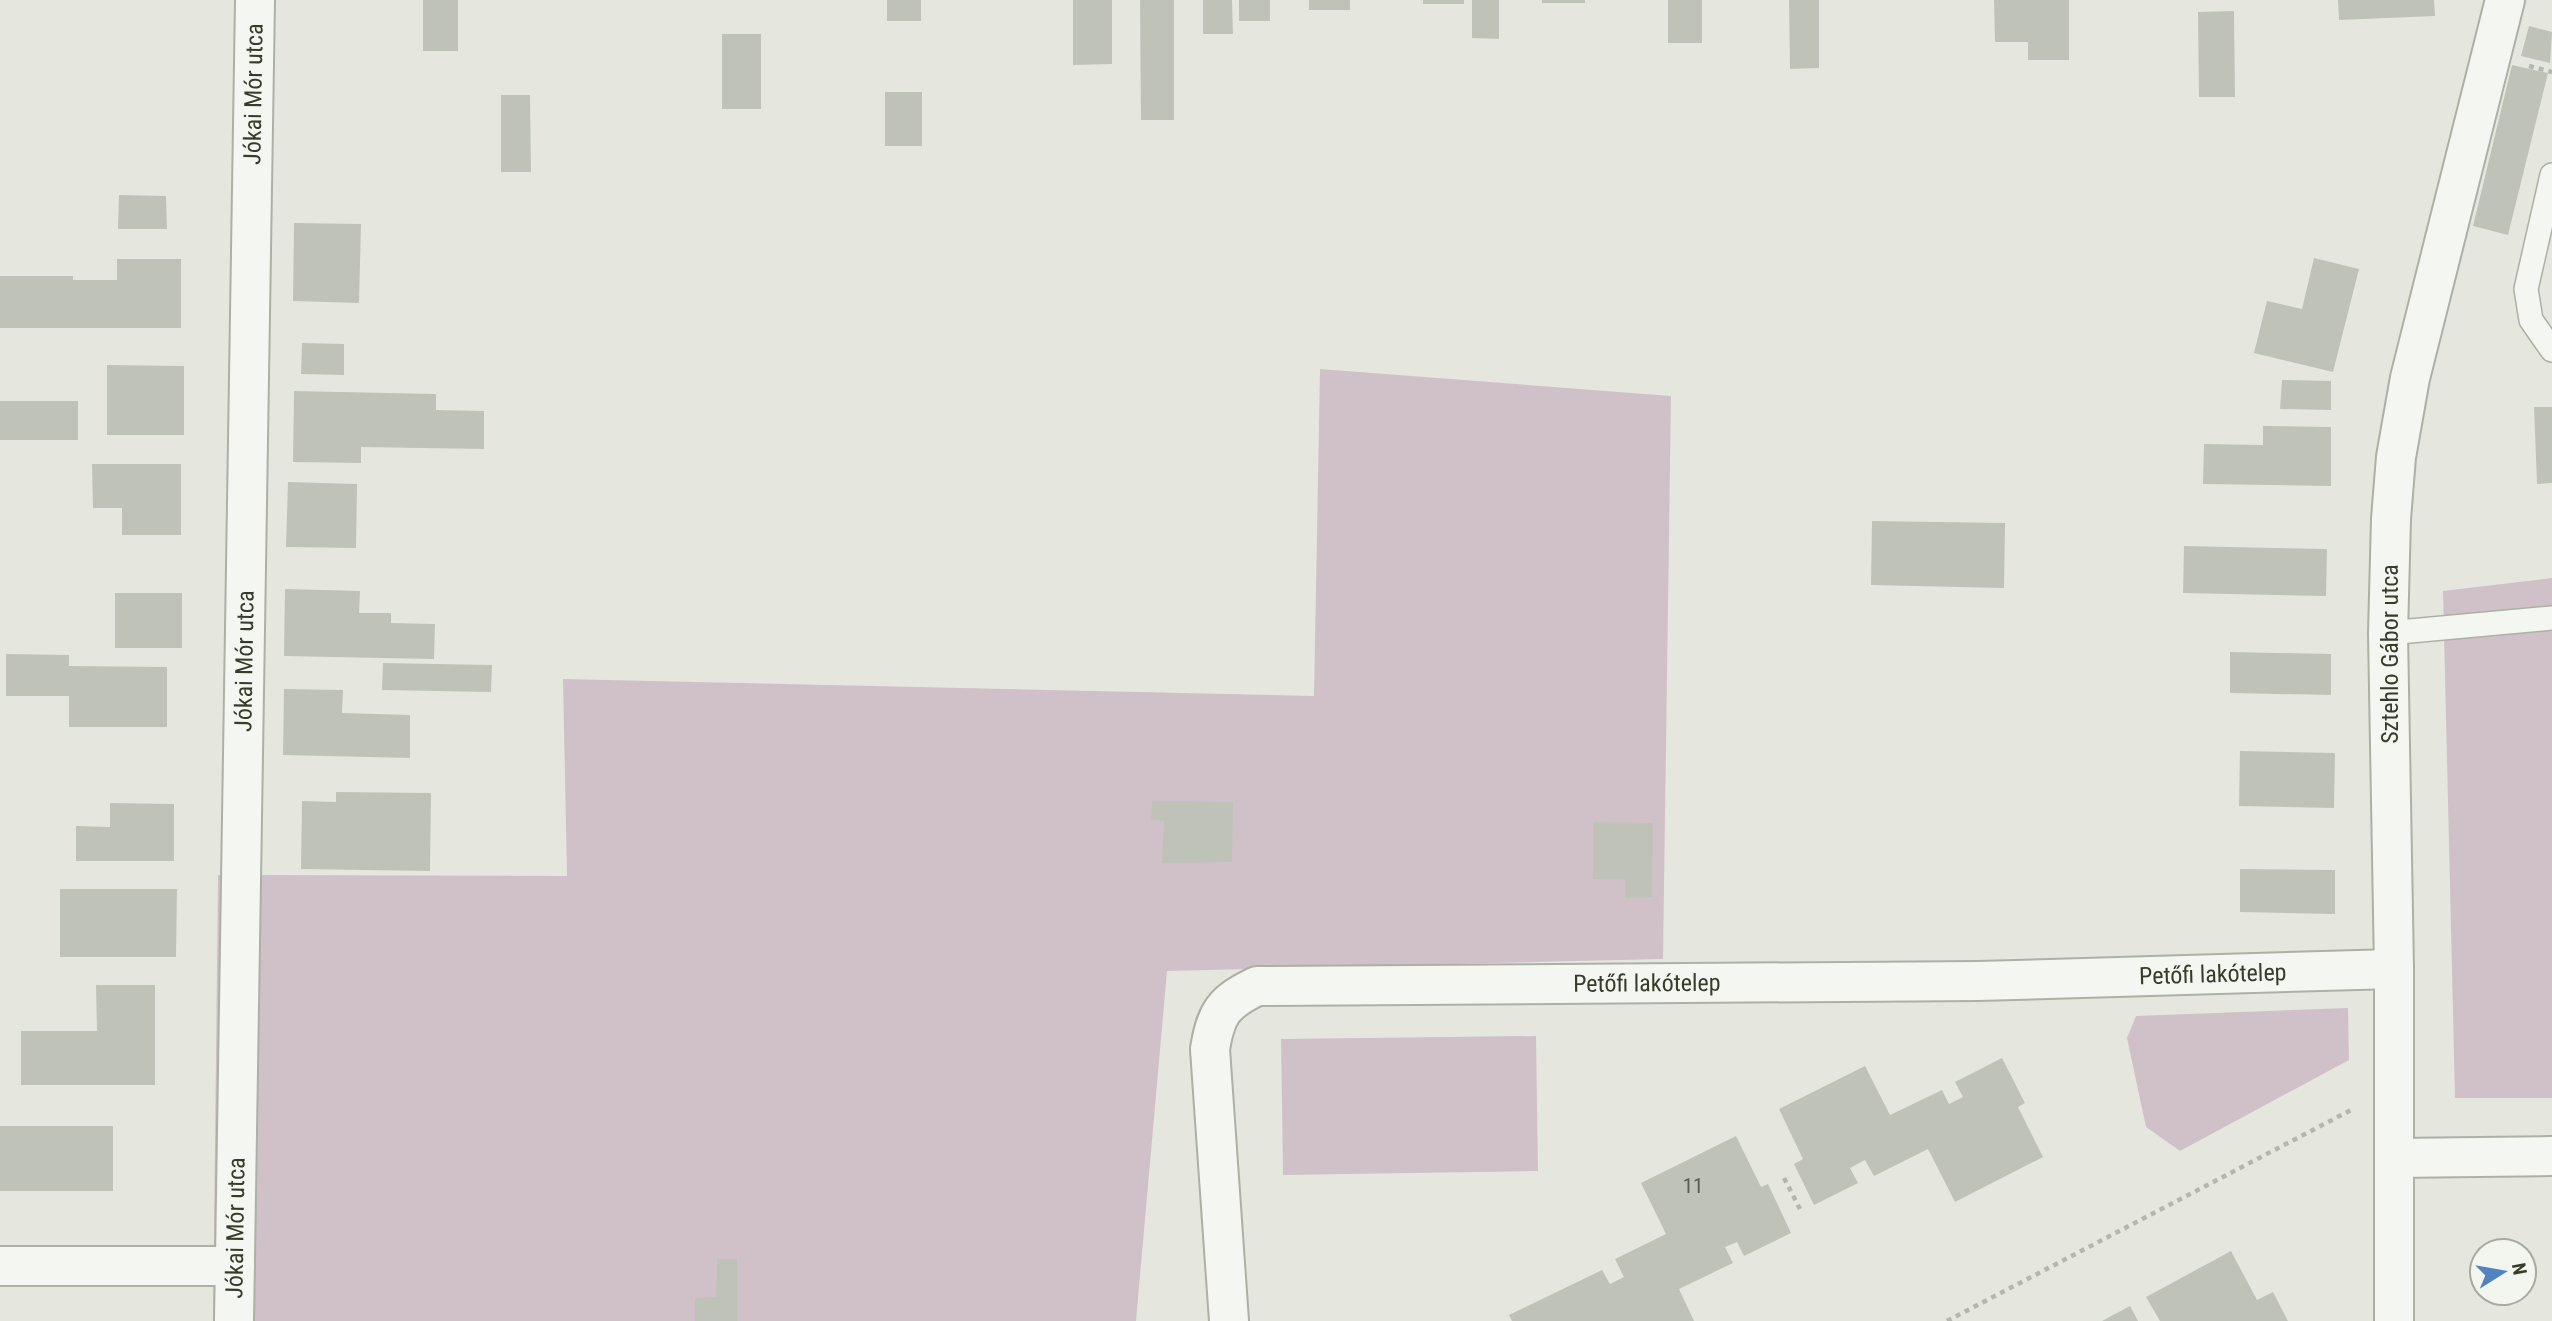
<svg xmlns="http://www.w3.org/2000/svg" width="2552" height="1321" viewBox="0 0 2552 1321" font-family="'Roboto Condensed',sans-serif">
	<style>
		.green { fill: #d0c1c9 }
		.building { fill: #bfc3b7 }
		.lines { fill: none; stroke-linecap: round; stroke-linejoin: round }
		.lane-casing { stroke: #adb0a5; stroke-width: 26 }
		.street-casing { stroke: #adb0a5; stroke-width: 42 }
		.path { stroke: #b3b7ae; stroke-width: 4.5; stroke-dasharray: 5 5; stroke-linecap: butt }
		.lane { stroke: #f4f6f2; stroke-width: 23 }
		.street { stroke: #f4f6f2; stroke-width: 38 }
		.labels { text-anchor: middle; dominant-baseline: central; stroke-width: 6; stroke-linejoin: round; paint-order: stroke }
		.number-label { font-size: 21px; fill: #585e4d }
		.street-label { font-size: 24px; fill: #363c2a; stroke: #f3f5ef }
	</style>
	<rect width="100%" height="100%" fill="#e5e7df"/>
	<!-- green -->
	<path class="green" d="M1320,369l351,27 -8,563 -496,12 -31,350h-923l5,-446 349,1 -4,-197 751,17z
		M2552,578v520h-97l-12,-507z
		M2348,1008l1,52 -169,91 -34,-24 -19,-89 9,-22z
		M1536,1036l2,135 -255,4 -2,-136z"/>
	<!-- building -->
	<path class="building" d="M423,0h35v51h-35z
		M887,0h34v21h-34z
		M1073,0h39v64l-39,1z
		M1140,0h34v120h-33z
		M1203,0h29l1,34h-30z
		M1239,0h31v21h-31z
		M1309,0h41v10h-41z
		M1423,0h41v4h-41z
		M1472,0h27v39l-27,-1z
		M1542,0h43v3h-43z
		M1668,0h34v43h-34z
		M1789,0h30v68l-29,1z
		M1994,0h75v60h-41v-18h-33z
		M2338,0h96l1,16 -96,4z
		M2234,11l1,86h-36l-1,-85z
		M2529,26l23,6 -2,31 -29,-7z
		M722,34h39v75h-39z
		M2512,65l36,8 -40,162 -35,-9z
		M885,92h37v54h-37z
		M501,95h29l1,77h-30z
		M119,195l47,1 1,33h-49z
		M294,223l67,1 -2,79 -66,-2z
		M2314,258l45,11 -26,103 -79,-19 13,-52 35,8z
		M117,259h64v69h-181v-52h73v4h44z
		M302,343l42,1v31l-43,-1z
		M107,365l77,1v69h-77z
		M2282,380l49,1v29l-51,-1z
		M294,391l142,3v16l48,1v38l-123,-2v16l-68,-1z
		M0,401h78v39h-78z
		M2534,407h18v76l-15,1z
		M2263,426l68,1v59l-128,-2 1,-40 59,1z
		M92,464h89v71h-59v-27h-29z
		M288,482l69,2 -1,64 -70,-1z
		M1872,521l133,2 -1,65 -133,-3z
		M2184,546l143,3 -1,47 -143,-3z
		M285,589l75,2 -1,22h32v10l44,1 -1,35 -150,-3z
		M115,593h67v55h-67z
		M2230,652l101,2v41l-101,-2z
		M6,654l63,1v11l98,1v60h-98v-31h-63z
		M383,663l109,2 -1,27 -109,-2z
		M284,689l59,1 -1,23 68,2v43l-127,-3z
		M2240,751l95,2 -1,55 -95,-2z
		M336,792l95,1 -1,78 -129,-2 1,-68 34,1z
		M1152,801l81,1 -1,60 -70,1 2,-42 -13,-1z
		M110,803l64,1v57h-98v-35l34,1z
		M1593,822l60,1 -1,74 -27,1v-19h-32z
		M2240,869l95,1v44l-95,-2z
		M60,889h117l-1,68h-116z
		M96,985h59v100h-134v-54h76z
		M2002,1058l23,45 -7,4 25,50 -88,45 -27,-53 -54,27 -9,-16 -15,8 8,15 -44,22 -20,-41 9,-5 -24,-50 86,-43 25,49 52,-25 7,14 14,-7 -8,-15z
		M0,1126h113v65h-113z
		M1736,1136l25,51 7,-3 23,49 -47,23 -7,-14 -12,5 8,16 -54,26 15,32h-182l-3,-6 93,-45 8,14 14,-7 -9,-18 51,-25 -25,-51z
		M2231,1251l26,49 16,-8 15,29h-128l-14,-24z
		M717,1259h20v62h-42v-23l21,-1z
		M2130,1306l8,15h-36z"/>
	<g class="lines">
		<defs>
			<path id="lane" d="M2552,175l-26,114 5,31 21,30
				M2388,633l164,-15"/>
			<g id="street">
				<path d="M2395,1158l157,-2"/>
				<path d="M0,1266h235"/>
				<path id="s1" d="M234,1321l21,-1321"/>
				<path id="s2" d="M1229,1321l-19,-272c6,-37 14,-47 47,-63l721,-5 416,-12"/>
				<path d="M2394,1321v-352l-6,-336 3,-114 5,-62 14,-79 95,-378"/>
			</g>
		</defs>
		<!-- lane casing -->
		<use href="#lane" class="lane-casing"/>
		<!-- street casing -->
		<use href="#street" class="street-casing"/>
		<!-- path -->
		<path class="path" d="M2529,66l23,6
			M1784,1178l16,31
			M1947,1321l406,-212"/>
		<!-- lane -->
		<use href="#lane" class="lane"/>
		<!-- street -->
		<use href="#street" class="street"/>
	</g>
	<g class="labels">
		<!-- number labels -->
		<g class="number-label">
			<text x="1693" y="1186">11</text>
		</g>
		<!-- street labels -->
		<g class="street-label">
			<text stroke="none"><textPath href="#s1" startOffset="1227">Jókai Mór utca</textPath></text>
			<text transform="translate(2390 654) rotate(-90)">Sztehlo Gábor utca</text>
			<text stroke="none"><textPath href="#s1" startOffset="660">Jókai Mór utca</textPath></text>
			<text stroke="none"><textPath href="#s2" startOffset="1312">Petőfi lakótelep</textPath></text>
			<text stroke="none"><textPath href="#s2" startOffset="746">Petőfi lakótelep</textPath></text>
			<text stroke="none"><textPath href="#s1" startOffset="93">Jókai Mór utca</textPath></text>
		</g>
	</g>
	<!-- north arrow -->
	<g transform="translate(2503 1272) rotate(79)"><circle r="33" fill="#f3f5ef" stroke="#a7aba0" stroke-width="2"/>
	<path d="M0-5L12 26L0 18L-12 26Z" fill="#5282bf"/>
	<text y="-10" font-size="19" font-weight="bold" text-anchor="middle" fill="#363c2a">N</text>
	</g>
</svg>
